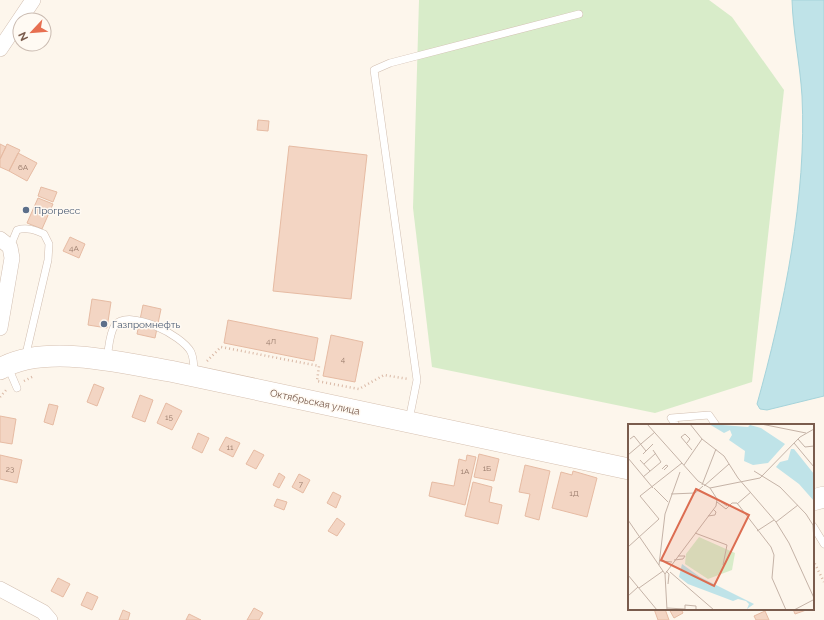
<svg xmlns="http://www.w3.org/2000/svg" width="824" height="620" viewBox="0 0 824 620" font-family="Raleway,sans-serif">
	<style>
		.green { fill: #d8ecc9 }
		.water { fill: #bfe3e8; stroke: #a5d3da }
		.building { fill: #f3d5c3; stroke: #e6bba3 }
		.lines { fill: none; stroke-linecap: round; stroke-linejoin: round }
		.lane-casing { stroke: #d1beb0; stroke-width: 8 }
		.street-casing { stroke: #d1beb0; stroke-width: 16 }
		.secondary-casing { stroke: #d6c0b0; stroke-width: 22 }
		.path { stroke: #d9b8a5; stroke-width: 2.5; stroke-dasharray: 1 3; stroke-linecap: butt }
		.lane { stroke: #fff; stroke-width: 7 }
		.street { stroke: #fff; stroke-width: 15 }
		.secondary { stroke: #fff; stroke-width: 21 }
		.service-dot { fill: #5c6f8a; stroke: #fffaf3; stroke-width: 1.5 }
		.labels { text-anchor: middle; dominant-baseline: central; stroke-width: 3; stroke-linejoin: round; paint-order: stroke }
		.number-label { font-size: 8px; fill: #987a6a }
		.service-label { font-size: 10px; fill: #4e5e75; stroke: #fffaf3; text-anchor: start }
		.street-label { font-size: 10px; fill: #7a5c4d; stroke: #fffaf3 }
		.inset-road { fill: none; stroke: #c5b3a7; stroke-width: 1 }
		.view { fill: #dc6d51; fill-opacity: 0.15; stroke: #dc6d51; stroke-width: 2 }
		.inset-edge { fill: none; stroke: #7a5c4d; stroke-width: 2 }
	</style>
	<rect width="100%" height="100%" fill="#fdf6ec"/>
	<!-- green -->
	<path class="green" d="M419,0h290l23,17 52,73 -32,292 -97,31 -223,-46 -19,-159z"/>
	<!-- water -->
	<path class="water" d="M792,0h32v396l-57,14 -7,-1 -3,-5c27,-96 50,-209 45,-308 -2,-32 -9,-64 -10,-96z"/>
	<!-- building -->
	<path class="building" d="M258,120l11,1 -1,10 -11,-1z
		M0,144l6,3 -6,12z
		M7,144l13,6 -11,21 -9,-4v-8z
		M289,146l78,9 -16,144 -78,-8z
		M18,153l19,10 -10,18 -18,-10z
		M41,187l16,5 -4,10 -15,-6z
		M38,198l15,6 -11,25 -15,-6z
		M70,237l15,7 -6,14 -16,-7z
		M92,299l19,3 -4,26 -19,-3z
		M143,305l18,4 -6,29 -18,-4z
		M228,320l90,18 -4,23 -90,-18z
		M331,335l32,7 -8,40 -32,-6z
		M94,384l10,4 -7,18 -10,-4z
		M140,395l13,5 -8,22 -13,-5z
		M166,403l16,8 -10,19 -15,-7z
		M49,404l9,2 -5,19 -9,-3z
		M0,416l16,3 -4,25 -12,-2z
		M198,433l11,5 -7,15 -10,-5z
		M226,437l14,6 -7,14 -14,-7z
		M254,450l10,5 -8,14 -10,-5z
		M479,454l20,5 -5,22 -20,-4z
		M0,455l22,5 -5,23 -17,-4z
		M467,455l9,2 -11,48 -36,-9 3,-14 22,4 5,-27 7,2z
		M525,465l25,6 -11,49 -14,-4 5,-22 -11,-2z
		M573,471l24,7 -10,39 -35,-9 9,-36 11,3z
		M279,473l6,4 -6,11 -6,-3z
		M299,474l11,6 -7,13 -11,-6z
		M473,482l19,5 -3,15 13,3 -4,19 -33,-8z
		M333,492l8,4 -5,12 -9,-5z
		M277,499l10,3 -3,8 -10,-4z
		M337,518l8,6 -8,12 -9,-5z
		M58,578l12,6 -7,13 -12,-6z
		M87,592l11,5 -6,13 -11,-5z
		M254,608l9,5 -4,7h-12z
		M654,609h11l4,11h-11z
		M669,609h12l2,4 -9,5z
		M793,609h16l-14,5z
		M123,610l7,3 -2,7h-9z
		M765,611l4,9h-13l-2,-4z
		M189,614l12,6h-15z"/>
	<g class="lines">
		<defs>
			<path id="lane" d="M10,247l7,-17c10,-3 18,0 27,4l5,10 -1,16 -23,98
				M107,358c2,-10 2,-24 8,-33 14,-17 67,10 76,27 3,7 3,14 3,21
				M8,367l9,21
				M409,420l8,-40 -43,-310 16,-7 189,-49
				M676,425l-5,-7 38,-3 7,10
				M813,526l11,18"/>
			<path id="street" d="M0,49l33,-49
				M0,239l10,8 2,11 -12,70
				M0,589l43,23 7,8"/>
			<path id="secondary" d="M0,369c45,-26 121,-6 170,2l459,98
				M813,500l11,-3"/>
		</defs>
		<!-- lane casing -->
		<use href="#lane" class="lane-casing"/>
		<!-- street casing -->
		<use href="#street" class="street-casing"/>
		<!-- secondary casing -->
		<use href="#secondary" class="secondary-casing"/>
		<!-- path -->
		<path class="path" d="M207,361l14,-14 98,19 -2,15 42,8 25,-14 24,4
			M24,381l10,-5
			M0,397l7,-8
			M813,560l11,22"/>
		<!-- lane -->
		<use href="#lane" class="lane"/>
		<!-- street -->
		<use href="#street" class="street"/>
		<!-- secondary -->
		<use href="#secondary" class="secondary"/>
	</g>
	<!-- markers -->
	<g class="service-dot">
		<circle cx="26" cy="210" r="4"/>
		<circle cx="104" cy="324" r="4"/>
	</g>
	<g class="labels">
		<!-- number labels -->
		<g class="number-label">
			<text x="23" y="167">6А</text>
			<text x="74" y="248">4А</text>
			<text x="271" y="341">4Л</text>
			<text x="343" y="359">4</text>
			<text x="169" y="417">15</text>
			<text x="230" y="447">11</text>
			<text x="487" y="468">1Б</text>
			<text x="10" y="469">23</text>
			<text x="465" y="471">1А</text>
			<text x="301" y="484">7</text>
			<text x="574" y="493">1Д</text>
		</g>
		<!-- service labels -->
		<g class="service-label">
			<text x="34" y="210">Прогресс</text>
			<text x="112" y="324">Газпромнефть</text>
		</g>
		<!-- street labels -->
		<g class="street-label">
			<text transform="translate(315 402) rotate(12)">Октябрьская улица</text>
		</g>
	</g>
	<!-- overview -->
	<g transform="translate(628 424)">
		<rect width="186" height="186" fill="#fdf6ec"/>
		<path d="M71,113l36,16 -3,17 -24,9 -23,-15 1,-10z" fill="#d8ecc9"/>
		<path d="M81,0l39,3 2,-2 11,3 24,16 -17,19 -15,2 -9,-4 1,-10 -16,-11 3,-5 -2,-5 -6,3zM163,25h3l20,25v27l-15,-17 -23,-17 4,-5 8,-2zM54,140l18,13 54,27 -7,5 2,-5 -3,-3 -8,-2 -5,2 -45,-17 -9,-7z" fill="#bfe3e8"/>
		<path class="inset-road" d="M19,0l51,57 12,7 50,-10 40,-41 14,-8M62,0l12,15 22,17 14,22 38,44 13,21 25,55M133,0l45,9M2,15l4,-3 12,15M170,15l7,8 9,-1M59,19l3,-4 -5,-5 -4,3 11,13M166,19l20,24M15,30l10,-10M0,31l27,-23M0,34l25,30M12,36l10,11M16,40l12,-11M56,41l18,-26M34,45l4,-4 2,1 -4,4M126,47l26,16 26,27 7,11 1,16M15,53l18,-15 -8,-12M74,61l14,-36M76,62l25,-22M26,64l14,14M43,70l24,-1 8,-7M89,75l10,7M89,78l9,7 6,-6h5l34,44 3,8 -2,23 14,32M109,80l14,-12M80,92l7,-1 1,-3 -3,-3M0,96l37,54M148,98l22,-17M129,107l17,-11M67,109l32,12 -4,20M0,123l31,-28 -19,-23 42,-33M46,136l9,-1 2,-3h-7M32,137l12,1M31,141l6,-51 15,-42M38,147l3,3 -1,10M42,148l44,38M0,151l29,35M11,164l24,-17M0,172l10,-9M39,184l18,1v-4l11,1v4M39,186l-2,-36 51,-68 1,-7 -7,-11M166,186l19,-10"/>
		<path class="view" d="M68,65l53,26 -35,71 -53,-26z"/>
		<rect width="186" height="186" class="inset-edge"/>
	</g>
	<!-- north arrow -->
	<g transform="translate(32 32) rotate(244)"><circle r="19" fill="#fffaf3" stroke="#cabbb1"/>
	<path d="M0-3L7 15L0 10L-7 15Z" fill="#e76f51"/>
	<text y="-6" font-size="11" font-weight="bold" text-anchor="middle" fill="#7a5c4d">N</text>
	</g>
</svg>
